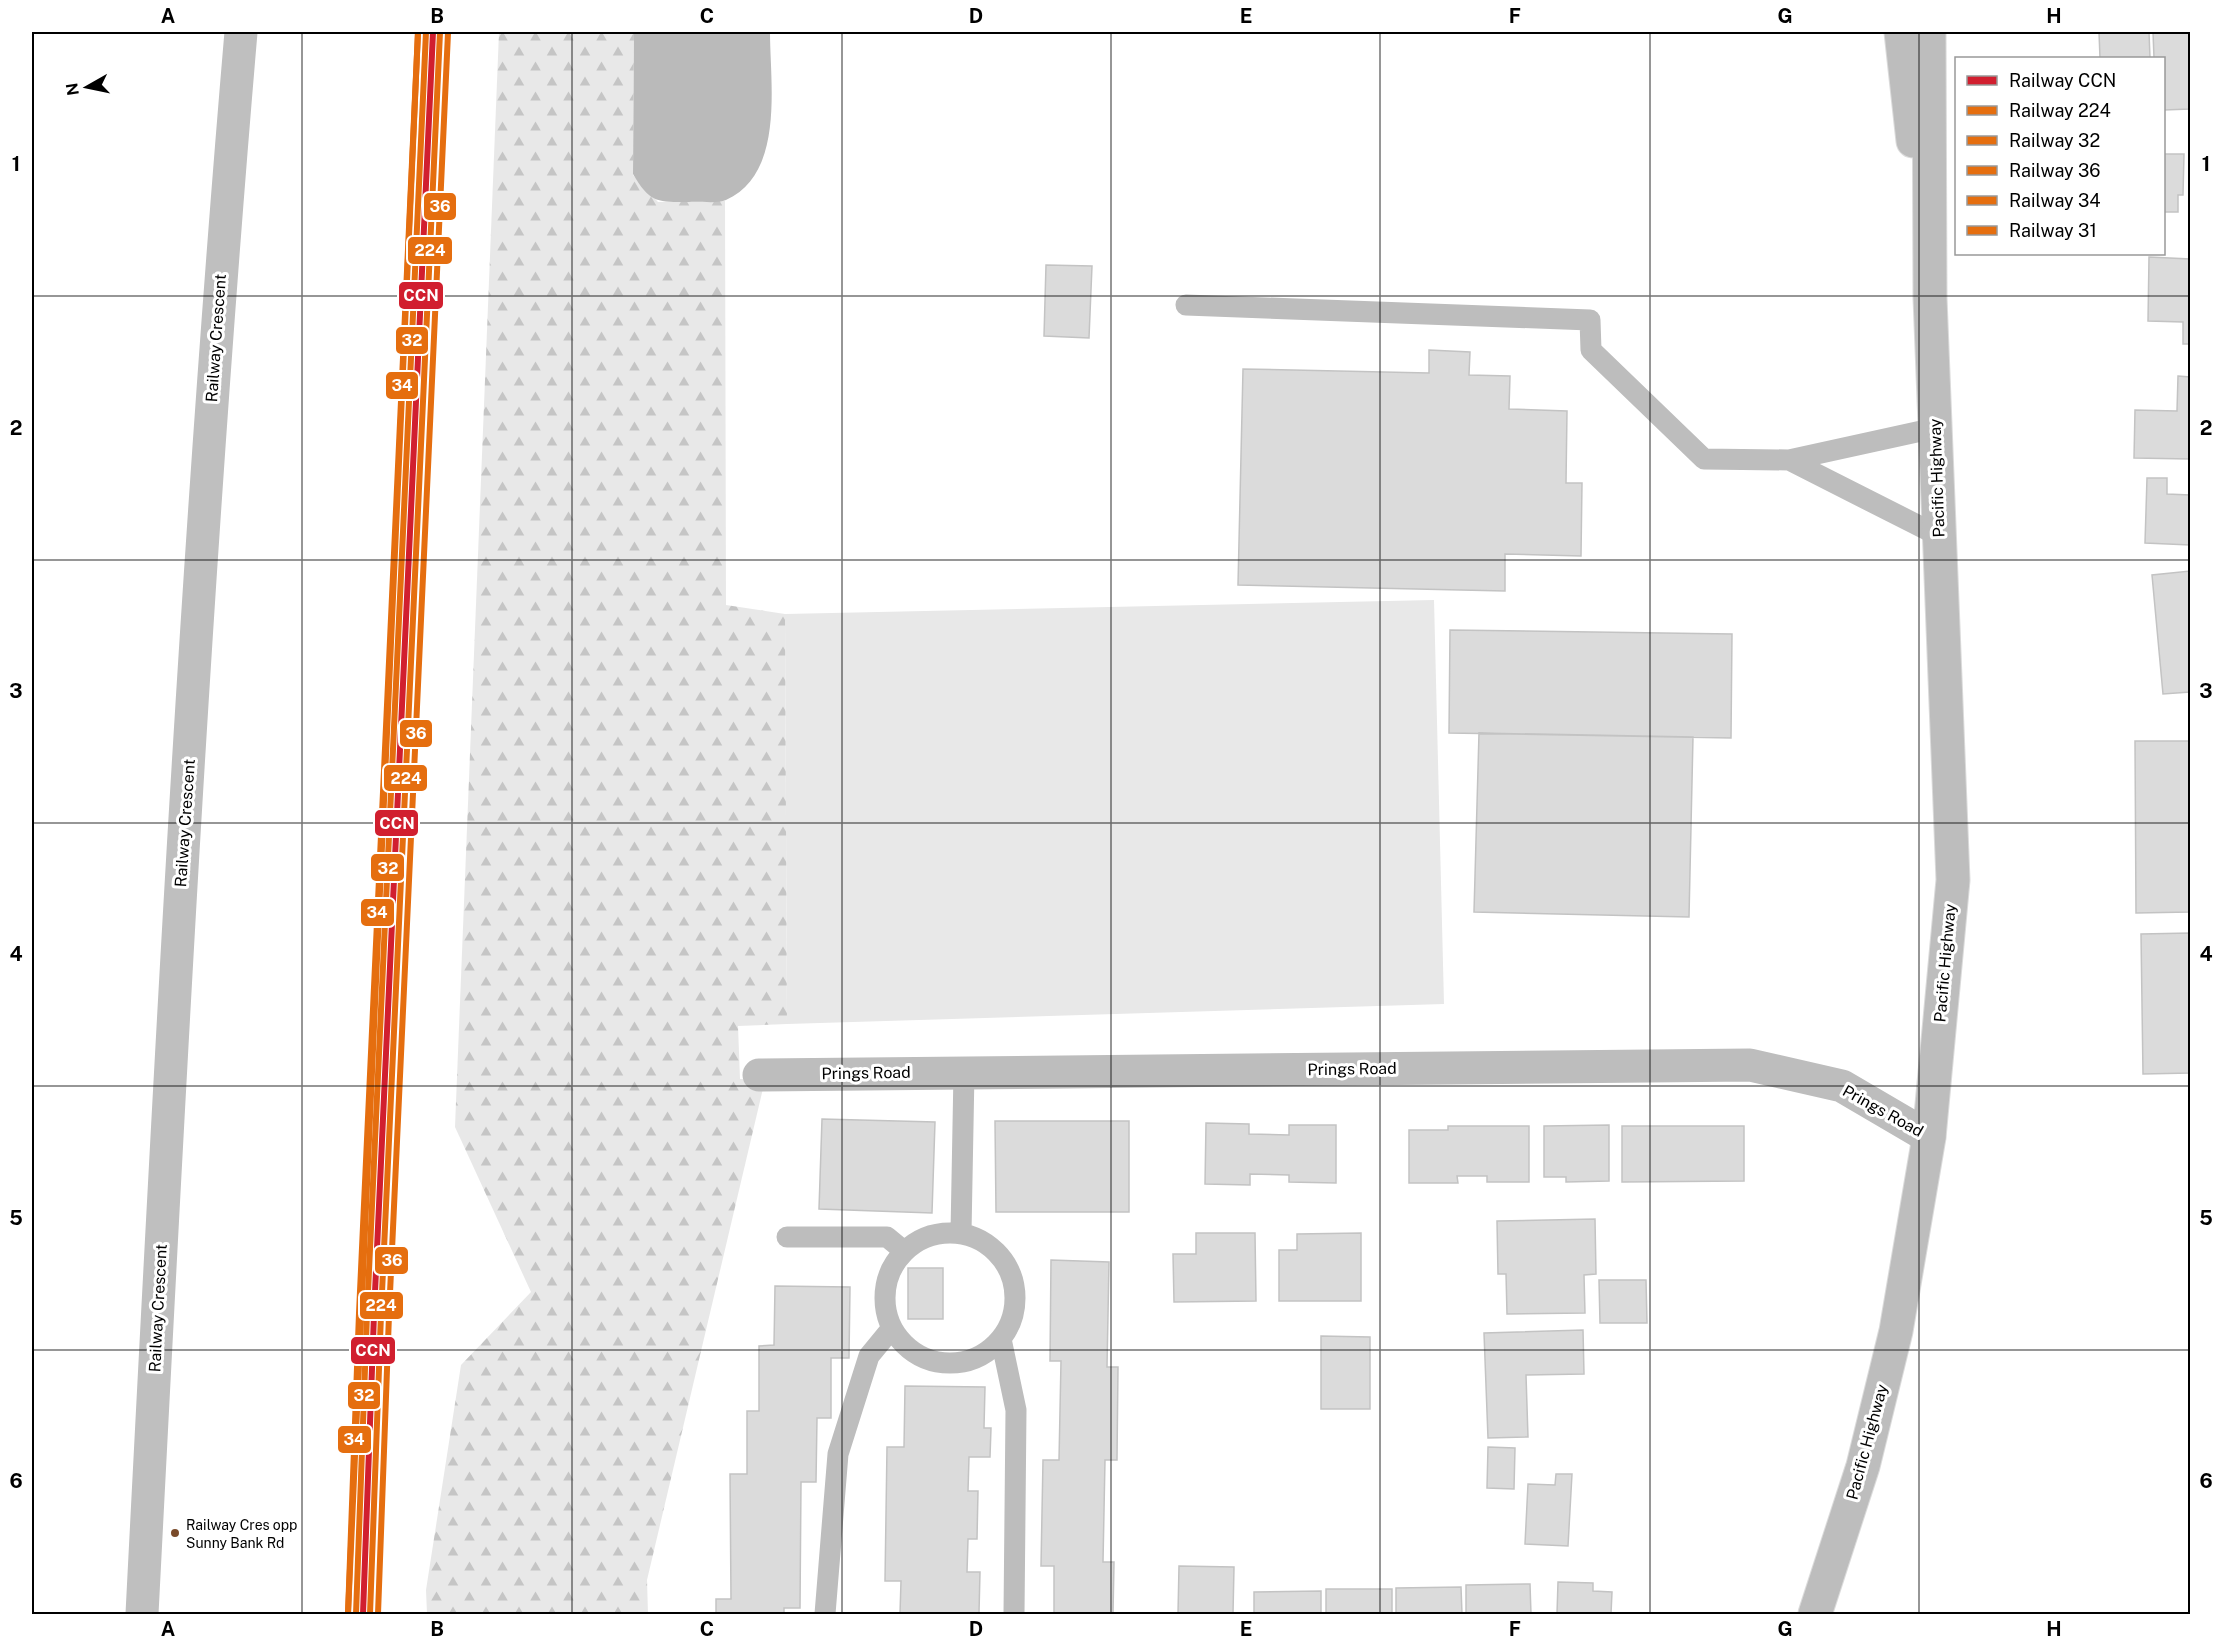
<svg xmlns="http://www.w3.org/2000/svg" width="2222" height="1646" viewBox="0 0 2222 1646" font-family="'Public Sans',sans-serif">
	<style>
		.grass { fill: #e8e8e8 }
		.forest { fill: url(#forest-firs) }
		.water { fill: #bababa }
		.building { fill: #dbdbdb; stroke: #c3c3c3; stroke-width: 1.5 }
		.lines { fill: none; stroke-linecap: round; stroke-linejoin: round }
		.primary-casing { stroke: #dbdbdb; stroke-width: 35 }
		.service { stroke: #bdbdbd; stroke-width: 21 }
		.minor { stroke: #bdbdbd; stroke-width: 33 }
		.secondary { stroke: #bfbfbf; stroke-width: 33 }
		.primary { stroke: #bdbdbd; stroke-width: 33 }
		.rail-1-casing { stroke: #fff; stroke-width: 10 }
		.rail-2-casing { stroke: #fff; stroke-width: 10 }
		.rail-3-casing { stroke: #fff; stroke-width: 10 }
		.rail-4-casing { stroke: #fff; stroke-width: 10 }
		.rail-5-casing { stroke: #fff; stroke-width: 10 }
		.rail-6-casing { stroke: #fff; stroke-width: 10 }
		.rail-1 { stroke: #d11f2f; stroke-width: 6 }
		.rail-2 { stroke: #e56e0f; stroke-width: 6 }
		.rail-3 { stroke: #e56e0f; stroke-width: 6 }
		.rail-4 { stroke: #e56e0f; stroke-width: 6 }
		.rail-5 { stroke: #e56e0f; stroke-width: 6 }
		.rail-6 { stroke: #e56e0f; stroke-width: 6 }
		.grid { fill: none; stroke: #000; stroke-width: 1.5; stroke-opacity: 0.55 }
		.bus-dot { fill: #7a4b2a; stroke: #fff; stroke-width: 2 }
		.labels { text-anchor: middle; dominant-baseline: central; stroke-width: 6; stroke-linejoin: round; paint-order: stroke }
		.bus-label { font-size: 14px; fill: #000; stroke: #fff; text-anchor: start }
		.street-label { font-size: 16px; fill: #000; stroke: #fff }
		.line-badge { stroke: #fff; stroke-width: 2 }
		.badge-label { font-size: 16px; text-anchor: middle; font-weight: bold; fill: #fff }
		.neatline { fill: none; stroke: #000; stroke-width: 2 }
		.grid-label { font-size: 20px; text-anchor: middle; font-weight: bold; fill: #000 }
	</style>
	<defs>
		<pattern id="forest-firs" width="22" height="20" patternUnits="userSpaceOnUse" patternTransform="scale(1.5)"><rect width="22" height="20" fill="#e8e8e8"/><path d="M5 1l3.5 6h-7zM16 11l3.5 6h-7z" fill="#c5c5c5"/></pattern>
	</defs>
	<rect width="100%" height="100%" fill="#fff"/>
	<!-- grass -->
	<path class="grass" d="M1434,600l10,404 -657,20 -2,-410z"/>
	<!-- forest -->
	<path class="forest" d="M499,32h135l-1,143 25,27 67,-1 1,404 59,9 2,410 -49,2 2,53 25,1 -118,500 1,34h-221l-1,-24 35,-225 70,-73 -76,-165z"/>
	<!-- water -->
	<path class="water" d="M634,32h136c0,52 15,141 -44,168 -9,4 -26,1 -37,2 -32,0 -39,1 -56,-28z"/>
	<!-- building -->
	<path class="building" d="M2099,32h50l1,26h-50z
		M2153,32h37v77l-26,1v-52h-10z
		M2164,154h20l-1,41h-5v17h-14z
		M2149,257l41,2v85h-7v-22l-35,-1z
		M1046,265l46,1 -3,72 -45,-2z
		M1429,350l41,2 -1,23 41,1 -1,33 58,2 -1,72h16l-1,73 -76,-2v37l-267,-6 5,-216 186,4z
		M2178,376l12,1v82l-56,-1 1,-48 42,1z
		M2147,478h20v16l23,1v50l-45,-2z
		M2190,571v121l-27,2 -11,-119z
		M1450,630l282,4 -1,104 -282,-5z
		M1479,733l214,4 -4,180 -215,-5z
		M2135,741h55v171l-54,1z
		M2190,933v140l-47,1 -2,-140z
		M822,1119l113,3 -3,91 -113,-4z
		M995,1121h134v91h-133z
		M1206,1123l43,1v10l40,1v-10h47v58l-47,-1v-7l-39,-1v11l-45,-1z
		M1609,1125v56l-43,1v-5h-22v-51z
		M1448,1126h81v56h-42v-6h-30l1,7h-49v-53h39z
		M1622,1126h122v55l-122,1z
		M1595,1219l1,55 -12,1 1,38 -78,1 -1,-40h-8l-1,-53z
		M1196,1233h59l1,68 -82,1 -1,-48h23z
		M1361,1233v68h-82v-51h18v-16z
		M1051,1260l58,2 -2,105h11l-1,93h-12l-2,102h11l-1,52h-59v-48h-13l2,-106h16l2,-99h-11z
		M908,1268h35v51h-35z
		M1599,1280h47l1,43h-47z
		M775,1286l75,1 -1,71h-18v60h-14l-1,64h-15l-1,126h-16v6h-68v-15h15l-1,-125h17v-63h12v-65l15,-1z
		M1583,1330l1,44 -58,1 2,62 -40,1 -4,-105z
		M1321,1336l49,1v72h-49z
		M905,1386l80,1 -1,41h7l-1,29h-21l-1,34h10l-1,48h-9l-1,33h13l-1,41 5,1h-84l1,-33h-16l2,-134h17z
		M1488,1447l27,1 -1,41 -27,-1z
		M1556,1474h16l-4,72 -43,-2 3,-60 27,1z
		M1179,1566l55,1 -1,47h-55z
		M1558,1582l35,1v8l19,1 -1,22h-54z
		M1530,1584l1,30h-65v-29z
		M1461,1587l1,27h-66v-26z
		M1326,1589h66v25h-66z
		M1321,1591v23h-67v-22z"/>
	<g class="lines">
		<defs>
			<path id="primary" d="M1901,32l12,109
				M1815,1614l48,-148 33,-135 33,-194 24,-257 -23,-582 -1,-266"/>
		</defs>
		<!-- primary casing -->
		<use href="#primary" class="primary-casing"/>
		<!-- service -->
		<path class="service" d="M1186,305l404,15 1,30 113,109 85,1 150,76
			M1789,460l146,-32
			M885 1298a65 65 0 1 1 130 0a65 65 0 1 1-130 0Z
			M961,1233l3,-161
			M787,1237h100l17,14
			M1001,1339l15,71 -2,204
			M825,1614l13,-160 31,-98 23,-28"/>
		<!-- minor -->
		<path class="minor" d="M759,1075l991,-10 92,21 87,51"/>
		<!-- secondary -->
		<path class="secondary" d="M142,1614c27,-528 54,-1056 99,-1582"/>
		<!-- primary -->
		<use href="#primary" class="primary"/>
		<defs>
			<path id="rail-1" d="M363,1614l11,-300 59,-1282"/>
			<path id="rail-2" d="M370,1614l11,-300 59,-1282"/>
			<path id="rail-3" d="M356,1614l11,-300 59,-1282"/>
			<path id="rail-4" d="M378,1614l11,-299 59,-1282"/>
			<path id="rail-5" d="M348,1613l11,-300 59,-1281"/>
			<path id="rail-6" d="M348,1614l70,-1582"/>
		</defs>
		<!-- rail-1 casing -->
		<use href="#rail-1" class="rail-1-casing"/>
		<!-- rail-2 casing -->
		<use href="#rail-2" class="rail-2-casing"/>
		<!-- rail-3 casing -->
		<use href="#rail-3" class="rail-3-casing"/>
		<!-- rail-4 casing -->
		<use href="#rail-4" class="rail-4-casing"/>
		<!-- rail-5 casing -->
		<use href="#rail-5" class="rail-5-casing"/>
		<!-- rail-6 casing -->
		<use href="#rail-6" class="rail-6-casing"/>
		<!-- rail-1 -->
		<use href="#rail-1" class="rail-1"/>
		<!-- rail-2 -->
		<use href="#rail-2" class="rail-2"/>
		<!-- rail-3 -->
		<use href="#rail-3" class="rail-3"/>
		<!-- rail-4 -->
		<use href="#rail-4" class="rail-4"/>
		<!-- rail-5 -->
		<use href="#rail-5" class="rail-5"/>
		<!-- rail-6 -->
		<use href="#rail-6" class="rail-6"/>
	</g>
	<!-- grid -->
	<path class="grid" d="M302,32v1582M572,32v1582M842,32v1582M1111,32v1582M1380,32v1582M1650,32v1582M1919,32v1582M32,296h2158M32,560h2158M32,823h2158M32,1086h2158M32,1350h2158"/>
	<!-- markers -->
	<circle class="bus-dot" cx="175" cy="1533" r="5"/>
	<g class="labels">
		<!-- bus labels -->
		<g class="bus-label">
			<text x="186" y="1525">Railway Cres opp<tspan x="186" dy="18">Sunny Bank Rd</tspan></text>
		</g>
		<!-- street labels -->
		<g class="street-label">
			<text transform="translate(216 338) rotate(-86)">Railway Crescent</text>
			<text transform="translate(1937 478) rotate(-92)">Pacific Highway</text>
			<text transform="translate(185 823) rotate(-86)">Railway Crescent</text>
			<text transform="translate(1945 963) rotate(-85)">Pacific Highway</text>
			<text transform="translate(1352 1069) rotate(-1)">Prings Road</text>
			<text transform="translate(866 1073) rotate(-1)">Prings Road</text>
			<text transform="translate(1883 1111) rotate(29)">Prings Road</text>
			<text transform="translate(158 1308) rotate(-87)">Railway Crescent</text>
			<text transform="translate(1867 1442) rotate(-75)">Pacific Highway</text>
		</g>
	</g>
	<g class="line-badge">
		<rect x="423" y="192" width="34" height="29" rx="6" fill="#e56e0f"/>
		<rect x="407" y="236" width="46" height="29" rx="6" fill="#e56e0f"/>
		<rect x="398" y="281" width="46" height="29" rx="6" fill="#d11f2f"/>
		<rect x="395" y="326" width="34" height="29" rx="6" fill="#e56e0f"/>
		<rect x="385" y="371" width="34" height="29" rx="6" fill="#e56e0f"/>
		<rect x="399" y="719" width="34" height="29" rx="6" fill="#e56e0f"/>
		<rect x="383" y="764" width="45" height="28" rx="6" fill="#e56e0f"/>
		<rect x="374" y="809" width="45" height="28" rx="6" fill="#d11f2f"/>
		<rect x="370" y="853" width="35" height="29" rx="6" fill="#e56e0f"/>
		<rect x="360" y="898" width="35" height="29" rx="6" fill="#e56e0f"/>
		<rect x="374" y="1246" width="35" height="29" rx="6" fill="#e56e0f"/>
		<rect x="359" y="1291" width="45" height="29" rx="6" fill="#e56e0f"/>
		<rect x="350" y="1336" width="46" height="29" rx="6" fill="#d11f2f"/>
		<rect x="347" y="1381" width="34" height="29" rx="6" fill="#e56e0f"/>
		<rect x="337" y="1425" width="35" height="29" rx="6" fill="#e56e0f"/>
	</g>
	<g class="badge-label">
		<text x="440" y="212">36</text>
		<text x="430" y="256">224</text>
		<text x="421" y="301">CCN</text>
		<text x="412" y="346">32</text>
		<text x="402" y="391">34</text>
		<text x="416" y="739">36</text>
		<text x="406" y="784">224</text>
		<text x="397" y="829">CCN</text>
		<text x="388" y="874">32</text>
		<text x="377" y="918">34</text>
		<text x="392" y="1266">36</text>
		<text x="381" y="1311">224</text>
		<text x="373" y="1356">CCN</text>
		<text x="364" y="1401">32</text>
		<text x="354" y="1445">34</text>
	</g>
	<!-- border -->
	<rect width="2222" height="1646" fill="none" stroke="#ffffff" stroke-width="66"/>
	<!-- legend -->
	<rect x="1955" y="57" width="210" height="198" fill="#ffffff" stroke="#999999" stroke-width="1.5"/>
	<rect x="1967" y="76" width="30" height="9" fill="#d11f2f" stroke="#999999" stroke-width="1.5"/>
	<text x="2009" y="87" font-size="18" fill="#000000">Railway CCN</text>
	<rect x="1967" y="106" width="30" height="9" fill="#e56e0f" stroke="#999999" stroke-width="1.5"/>
	<text x="2009" y="117" font-size="18" fill="#000000">Railway 224</text>
	<rect x="1967" y="136" width="30" height="9" fill="#e56e0f" stroke="#999999" stroke-width="1.5"/>
	<text x="2009" y="147" font-size="18" fill="#000000">Railway 32</text>
	<rect x="1967" y="166" width="30" height="9" fill="#e56e0f" stroke="#999999" stroke-width="1.5"/>
	<text x="2009" y="177" font-size="18" fill="#000000">Railway 36</text>
	<rect x="1967" y="196" width="30" height="9" fill="#e56e0f" stroke="#999999" stroke-width="1.5"/>
	<text x="2009" y="207" font-size="18" fill="#000000">Railway 34</text>
	<rect x="1967" y="226" width="30" height="9" fill="#e56e0f" stroke="#999999" stroke-width="1.5"/>
	<text x="2009" y="237" font-size="18" fill="#000000">Railway 31</text>
	<!-- north arrow -->
	<g transform="translate(87 87) rotate(261)" stroke="#ffffff" stroke-width="4.5" paint-order="stroke">
	<path d="M0-4.5L10 22L0 15L-10 22Z" fill="#000000"/>
	<text y="-9" font-size="16" font-weight="bold" text-anchor="middle" fill="#000000">N</text>
	</g>
	<rect x="33" y="33" width="2156" height="1580" class="neatline"/>
	<g class="grid-label">
		<text x="168" y="23">A</text>
		<text x="437" y="23">B</text>
		<text x="707" y="23">C</text>
		<text x="976" y="23">D</text>
		<text x="1246" y="23">E</text>
		<text x="1515" y="23">F</text>
		<text x="1785" y="23">G</text>
		<text x="2054" y="23">H</text>
		<text x="16" y="171">1</text>
		<text x="2206" y="171">1</text>
		<text x="16" y="435">2</text>
		<text x="2206" y="435">2</text>
		<text x="16" y="698">3</text>
		<text x="2206" y="698">3</text>
		<text x="16" y="961">4</text>
		<text x="2206" y="961">4</text>
		<text x="16" y="1225">5</text>
		<text x="2206" y="1225">5</text>
		<text x="16" y="1488">6</text>
		<text x="2206" y="1488">6</text>
		<text x="168" y="1636">A</text>
		<text x="437" y="1636">B</text>
		<text x="707" y="1636">C</text>
		<text x="976" y="1636">D</text>
		<text x="1246" y="1636">E</text>
		<text x="1515" y="1636">F</text>
		<text x="1785" y="1636">G</text>
		<text x="2054" y="1636">H</text>
	</g>
</svg>
